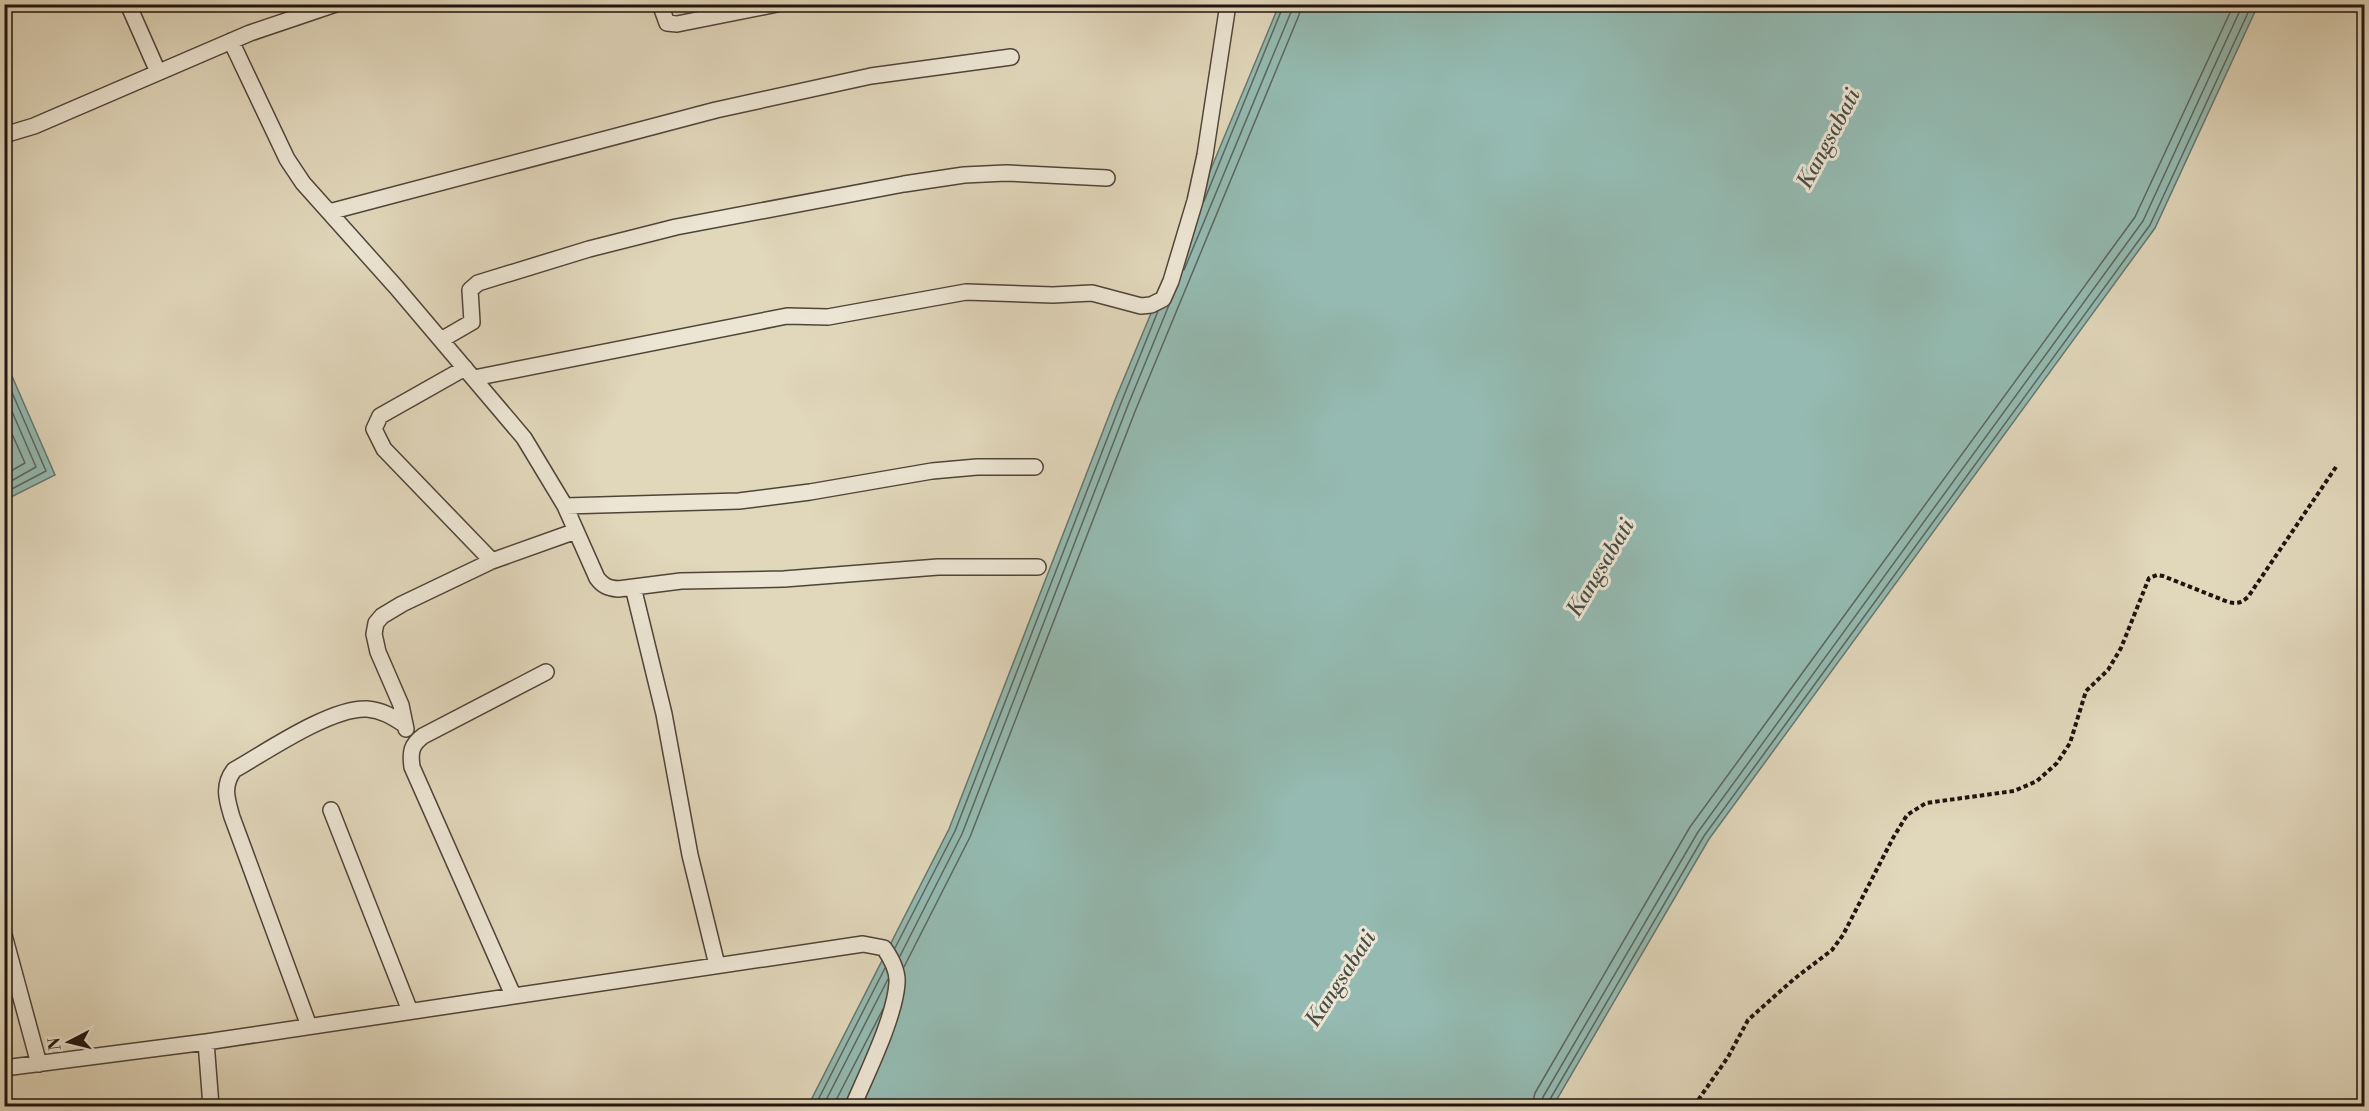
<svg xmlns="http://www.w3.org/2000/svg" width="2369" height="1111" viewBox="0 0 2369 1111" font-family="'Libre Bodoni',serif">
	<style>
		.water { fill: #94bab1; stroke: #667770; stroke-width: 1.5 }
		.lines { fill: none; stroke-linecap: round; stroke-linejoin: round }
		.shore { stroke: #5a6660; stroke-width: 1.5 }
		.minor-casing { stroke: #504439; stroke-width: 18 }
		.path { stroke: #20130e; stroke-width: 4; stroke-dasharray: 4.5 3; stroke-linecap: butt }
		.minor { stroke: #ece5d3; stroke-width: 15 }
		.labels { text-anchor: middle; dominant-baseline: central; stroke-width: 6; stroke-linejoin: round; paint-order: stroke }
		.water-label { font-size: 22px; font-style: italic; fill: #494d47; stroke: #ece5d3 }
	</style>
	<rect width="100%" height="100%" fill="#e1d7bb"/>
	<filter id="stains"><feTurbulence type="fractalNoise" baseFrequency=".00333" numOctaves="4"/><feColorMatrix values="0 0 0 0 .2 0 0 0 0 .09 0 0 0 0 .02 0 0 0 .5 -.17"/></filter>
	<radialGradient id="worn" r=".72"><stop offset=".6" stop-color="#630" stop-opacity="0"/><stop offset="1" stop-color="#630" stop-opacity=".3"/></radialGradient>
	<!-- water -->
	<path class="water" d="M1279,5h979l-103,223 -446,611 -156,267h-745l141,-277 166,-429z
		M8,367l47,108 -50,25 -1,-131z"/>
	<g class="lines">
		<!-- shore -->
		<path class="shore" d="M1204,201l80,-197
			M1184,270l107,-258 1,-8
			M4,374l42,97 -42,22
			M4,393l32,74 -32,18
			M4,416l21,47 -21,12
			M895,948l60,-117 166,-428 37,-92
			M900,956l62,-122 166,-429 41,-100
			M904,967l66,-130 166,-428 163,-394 2,-11
			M815,1106l70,-138
			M823,1106l65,-127
			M833,1106l50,-97
			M1532,1106l3,-13 155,-266 445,-610 99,-213
			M1541,1106l2,-9 155,-265 445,-611 100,-217
			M1548,1106l1,-5 155,-265 446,-611 102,-221"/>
		<defs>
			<path id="minor" d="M128,4l30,68
				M660,4l7,19 10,1 100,-20
				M231,41l56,118 16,24 93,104 128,151 41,68 32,72c6,8 11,10 21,11l63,-8 103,-2 154,-12h100
				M4,135l30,-9 216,-93 86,-29
				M329,212l387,-102 155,-34 140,-19
				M441,340l31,-18 -2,-32 8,-7 111,-34 87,-22 228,-43 60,-9 42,-2 101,5
				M465,368l-85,48 -6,13 10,20 108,112
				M474,378l313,-62 41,1 138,-25 87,3 39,-2 49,13 10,-1 12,-6 8,-18 24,-80 10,-46 23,-151
				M565,506l174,-5 71,-9 122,-21 45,-4h58
				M633,587l31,127 26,141 27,110
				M406,729l-5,-24 -23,-53 -4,-18 2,-11 6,-7 20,-12 90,-43 84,-30
				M331,810l79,201
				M4,935l35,129
				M513,995l-101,-228c-2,-15 -1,-22 11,-31l123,-64
				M309,1026l-77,-209c-5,-17 -10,-31 2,-47 32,-18 97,-63 133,-61 15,1 26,8 38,16
				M206,1042l5,64
				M4,1068l202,-26 657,-98 21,4c7,10 14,22 13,35 -2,34 -30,90 -44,123"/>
		</defs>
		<!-- minor casing -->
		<use href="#minor" class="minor-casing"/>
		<!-- path -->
		<path class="path" d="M1694,1106l34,-49 20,-37 46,-41 38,-29 11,-15 50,-97 14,-23 19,-12 88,-12 23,-10 20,-18 13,-20 16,-52 22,-21 13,-22 28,-70 8,-3 6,1 65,26c9,2 13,1 20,-5l88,-130"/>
		<!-- minor -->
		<use href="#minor" class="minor"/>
	</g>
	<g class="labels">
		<!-- water labels -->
		<g class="water-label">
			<text transform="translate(1829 139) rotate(-62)">Kangsabati</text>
			<text transform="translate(1601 568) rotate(-59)">Kangsabati</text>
			<text transform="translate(1341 979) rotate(-57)">Kangsabati</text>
		</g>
	</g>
	<!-- margin -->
	<rect width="2369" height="1111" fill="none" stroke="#e1d7bb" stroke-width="24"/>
	<rect x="6" y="6" width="2357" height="1099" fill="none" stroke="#20130e" stroke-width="3"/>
	<rect x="12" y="12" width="2345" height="1087" fill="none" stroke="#20130e" stroke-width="1.5"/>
	<!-- north arrow -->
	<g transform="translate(69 1042) rotate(263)" stroke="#ece5d3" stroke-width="4.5" paint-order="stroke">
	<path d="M0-4.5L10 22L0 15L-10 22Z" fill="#20130e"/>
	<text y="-9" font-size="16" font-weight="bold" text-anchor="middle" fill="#20130e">N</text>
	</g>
	<rect width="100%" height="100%" filter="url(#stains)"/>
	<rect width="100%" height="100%" fill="url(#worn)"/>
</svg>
